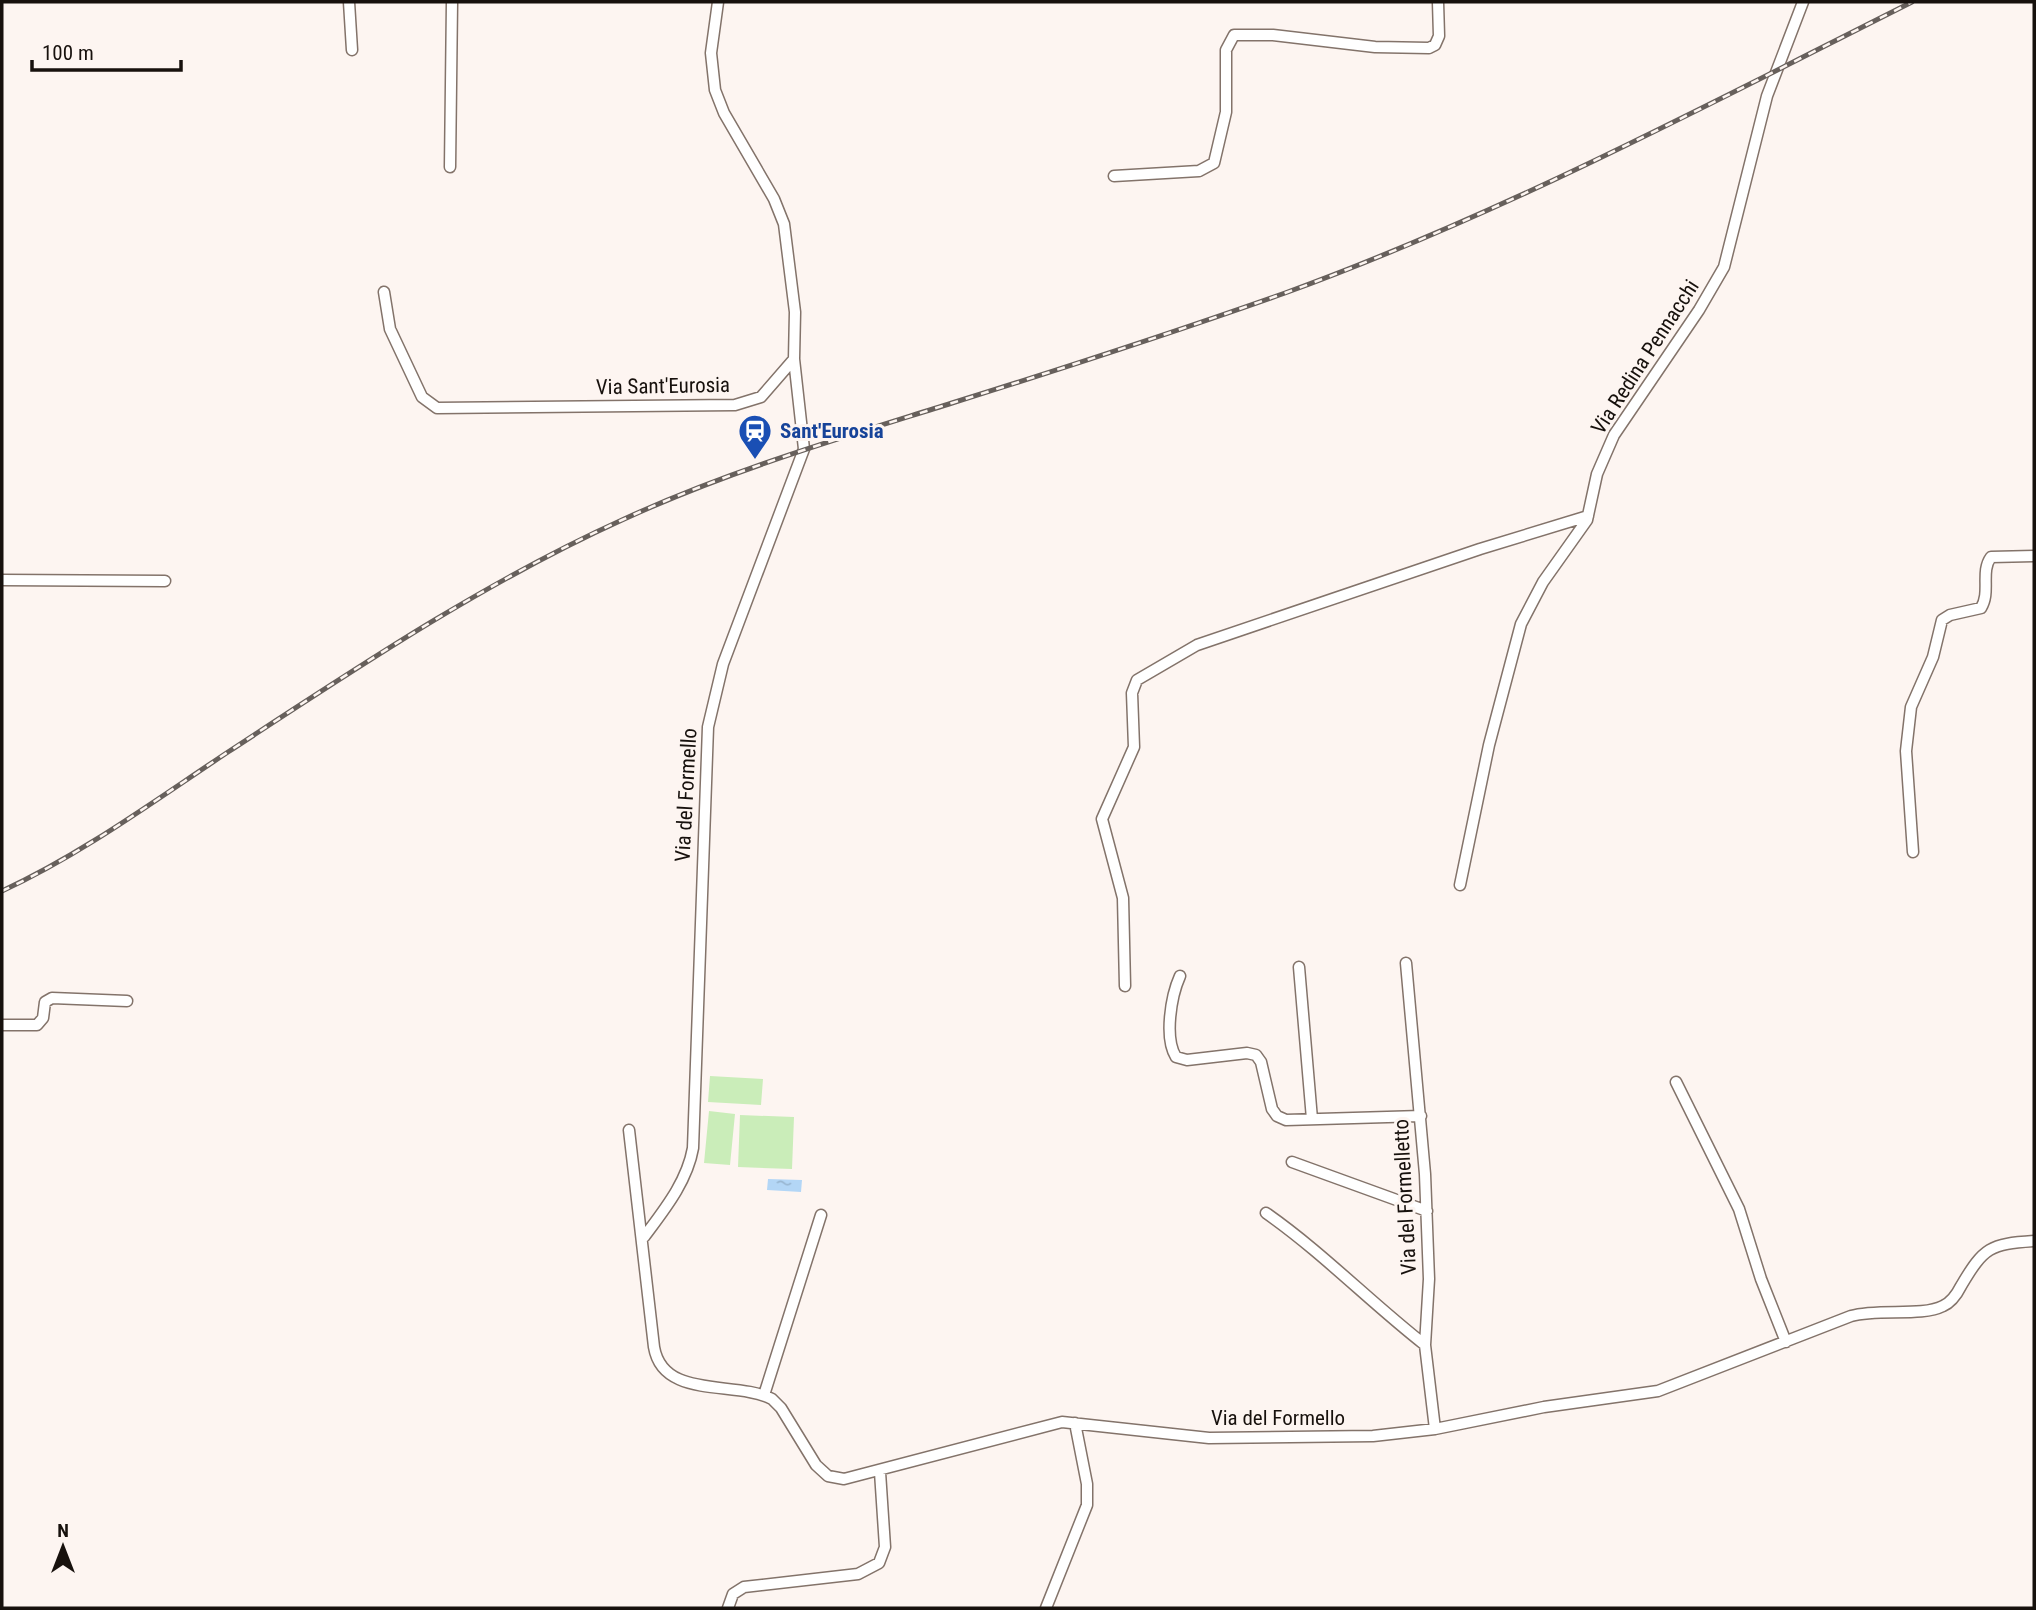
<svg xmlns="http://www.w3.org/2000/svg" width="2036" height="1610" viewBox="0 0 2036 1610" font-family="'Roboto Condensed',sans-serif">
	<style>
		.pitch { fill: #caedb9 }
		.water { fill: url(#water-ripples) }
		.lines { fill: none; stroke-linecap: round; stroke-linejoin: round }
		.minor-casing { stroke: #83736a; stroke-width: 13 }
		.minor { stroke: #fff; stroke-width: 10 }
		.rail-casing { stroke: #67605c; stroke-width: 5 }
		.rail { stroke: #fdf5f1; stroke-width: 2.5; stroke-dasharray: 8; stroke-linecap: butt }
		.labels { text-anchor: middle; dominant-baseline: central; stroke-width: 6; stroke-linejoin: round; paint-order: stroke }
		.street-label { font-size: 21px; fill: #17110d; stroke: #fdf5f1 }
		.transit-label { font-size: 21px; font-weight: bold; fill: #164399; stroke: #fdf5f1; text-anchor: start }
	</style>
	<defs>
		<pattern id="water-ripples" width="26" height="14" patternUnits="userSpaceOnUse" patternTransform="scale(1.75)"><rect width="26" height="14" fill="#b3d6f6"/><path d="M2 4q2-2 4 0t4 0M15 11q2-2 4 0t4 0" fill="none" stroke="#99b7d2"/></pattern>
	</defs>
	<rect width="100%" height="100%" fill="#fdf5f1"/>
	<!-- pitch -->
	<path class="pitch" d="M710,1076l53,3 -2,26 -53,-3z
		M709,1111l26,3 -5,51 -26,-2z
		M740,1115l54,2 -2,52 -54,-2z"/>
	<!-- water -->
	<path class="water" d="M768,1179l34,1 -1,12 -34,-2z"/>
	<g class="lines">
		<defs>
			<path id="minor" d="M349,2l3,48
				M450,167l2,-165
				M1114,176l85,-5 15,-8 12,-51v-62l8,-15h39l102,12 54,1 6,-3 4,-9 -1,-34
				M384,292l6,37 32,68 15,11 298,-3 26,-8 33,-38 1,-47 -11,-88 -10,-25 -50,-86 -9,-23 -4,-37 7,-51
				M2,580l163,1
				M1913,852l-7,-101 5,-44 22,-50 9,-37 8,-5 31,-7c10,-16 -1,-36 10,-51l43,-1
				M1460,885l29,-140 32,-121 22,-42 44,-62 10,-46 17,-39 85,-125 25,-43 43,-171 36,-94
				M1406,963l19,211 4,105 -4,66 10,84
				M1299,967l13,152
				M1180,976c-9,20 -16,62 -4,81l11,3 60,-7 9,2 5,7 11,47 5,7 9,4 135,-4
				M1125,986l-2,-88 -21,-79 32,-72 -2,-54 5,-13 60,-35 283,-96 108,-33
				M2,1025h35l6,-7 2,-16 7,-4 75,3
				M1676,1082l63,127 22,70 25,63
				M629,1130l25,217c9,53 81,33 118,52l9,9 35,57 12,11 16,3 218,-57 147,16 164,-2 62,-7 109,-22 114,-16 193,-75c28,-8 70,1 92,-10 9,-4 14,-12 18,-20 23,-39 29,-42 73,-45
				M1292,1162l135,49
				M1266,1213c57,40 104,89 159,132
				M644,1237c20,-27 43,-55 49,-89l15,-421 15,-63 81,-215 -10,-90
				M764,1395l57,-180
				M728,1608l5,-14 11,-7 114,-13 21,-11 6,-16 -5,-75
				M1046,1608l41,-103v-21l-12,-61"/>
		</defs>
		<!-- minor casing -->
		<use href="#minor" class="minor-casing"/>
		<!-- minor -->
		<use href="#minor" class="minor"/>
		<defs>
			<path id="rail" d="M2,891c80,-37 152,-90 226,-139 127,-83 255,-169 394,-232 106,-49 219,-82 330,-117 112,-35 223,-71 333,-110 217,-79 422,-188 627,-291"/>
		</defs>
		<!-- rail casing -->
		<use href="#rail" class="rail-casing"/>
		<!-- rail -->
		<use href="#rail" class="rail"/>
	</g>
	<!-- icons -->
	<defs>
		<symbol id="station-pin" viewBox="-11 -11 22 30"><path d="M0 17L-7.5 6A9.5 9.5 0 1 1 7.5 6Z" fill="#1a4fb4" stroke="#fdf5f1"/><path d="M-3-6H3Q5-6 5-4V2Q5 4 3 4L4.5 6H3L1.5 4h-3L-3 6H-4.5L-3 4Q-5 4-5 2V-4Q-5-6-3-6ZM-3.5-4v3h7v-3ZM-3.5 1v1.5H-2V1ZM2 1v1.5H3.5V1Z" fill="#fff"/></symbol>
	</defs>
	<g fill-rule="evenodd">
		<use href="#station-pin" x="736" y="412" width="38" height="52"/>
	</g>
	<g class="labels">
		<!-- street labels -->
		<g class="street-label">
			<text transform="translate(1645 357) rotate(-57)">Via Redina Pennacchi</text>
			<text transform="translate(663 386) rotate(-1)">Via Sant'Eurosia</text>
			<text transform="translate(686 795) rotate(-87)">Via del Formello</text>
			<text transform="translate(1405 1197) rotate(-93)">Via del Formelletto</text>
			<text x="1278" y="1418">Via del Formello</text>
		</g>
		<!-- transit labels -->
		<g class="transit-label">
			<text x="780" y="431">Sant'Eurosia</text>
		</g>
	</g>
	<!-- border -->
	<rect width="2036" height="1610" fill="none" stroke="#17110d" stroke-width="7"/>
	<!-- north arrow -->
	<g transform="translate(63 1547)" stroke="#fdf5f1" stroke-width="5" paint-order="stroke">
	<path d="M0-5L12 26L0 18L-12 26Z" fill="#17110d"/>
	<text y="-10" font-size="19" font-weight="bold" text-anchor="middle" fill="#17110d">N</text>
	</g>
	<!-- scale -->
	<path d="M32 60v10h149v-10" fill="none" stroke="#17110d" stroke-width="3.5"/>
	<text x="42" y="60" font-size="21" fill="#17110d" stroke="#fdf5f1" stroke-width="5" paint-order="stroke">100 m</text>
</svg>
